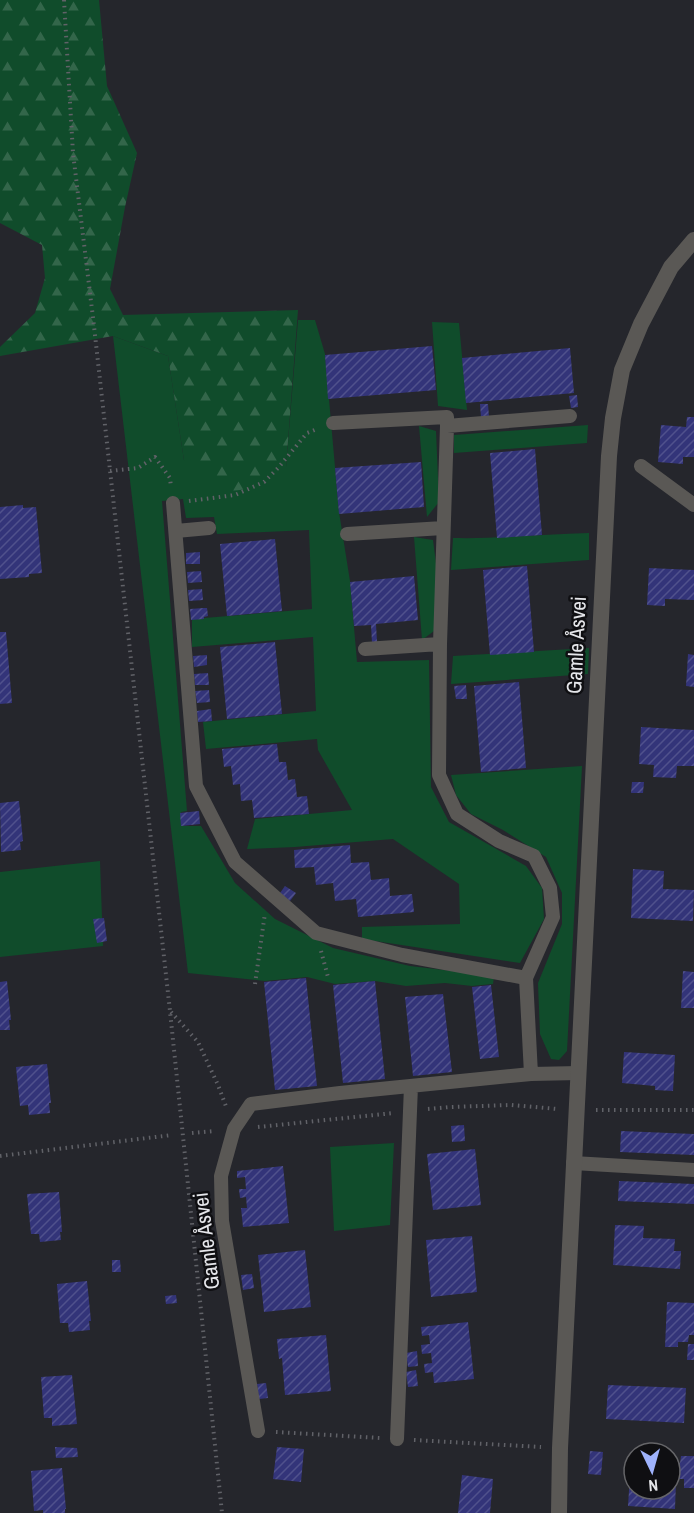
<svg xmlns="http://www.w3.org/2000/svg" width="694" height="1513" viewBox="0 0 694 1513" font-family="'Archivo Narrow',sans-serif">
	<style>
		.green { fill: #104c2b }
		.forest { fill: url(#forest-firs) }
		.building { fill: url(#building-hatch) }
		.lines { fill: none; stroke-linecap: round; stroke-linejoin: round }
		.path { stroke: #616268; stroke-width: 4; stroke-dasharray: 1.5 4.5; stroke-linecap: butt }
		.service { stroke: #5a5855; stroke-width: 14 }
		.minor { stroke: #5a5855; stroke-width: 16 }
		.labels { text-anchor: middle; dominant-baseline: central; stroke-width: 5; stroke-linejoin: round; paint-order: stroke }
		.street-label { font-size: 21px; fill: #e5e6ea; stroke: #0f0f12 }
	</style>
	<defs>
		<pattern id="forest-firs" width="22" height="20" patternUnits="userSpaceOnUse" patternTransform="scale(1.5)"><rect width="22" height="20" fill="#104c2b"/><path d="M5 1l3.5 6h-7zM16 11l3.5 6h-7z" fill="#33664a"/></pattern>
		<pattern id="building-hatch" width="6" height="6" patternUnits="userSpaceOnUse" patternTransform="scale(1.5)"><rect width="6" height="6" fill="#333479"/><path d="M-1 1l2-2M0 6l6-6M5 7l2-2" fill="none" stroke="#50518c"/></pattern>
	</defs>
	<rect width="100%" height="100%" fill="#25262c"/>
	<!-- green -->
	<path class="green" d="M298,320h17l10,34 14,158 11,69 7,81 72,-2 2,127 18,35 77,44 16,22 2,31 -24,44 -158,-24v-12l98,-3 -1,-40 -66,-45 -98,8 -48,2 8,-30 97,-9 -34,-60 -1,-11 -111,10 -3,-27 113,-11 -3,-74 -121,10v-28l120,-10 -3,-79 -92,4 -3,-17 -28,1 -3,-19 -21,2 25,310 -6,1 2,14h18l34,57 40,36 58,29 77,18 84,10 -1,8 -21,2 -27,-3 -39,3 -31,-5 -40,3 -28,-7 -42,4 -77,-8 -75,-637 55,20 16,104 102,7z
		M432,322l27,1 8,87 -29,-4z
		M588,425l-1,18 -133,10v-18z
		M419,426l17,5 3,71 -12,15z
		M589,533v27l-138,10 2,-32c46,1 91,-4 136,-5z
		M414,537l19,3 4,31 -3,60 -12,9z
		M589,648l-1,26 -137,10 2,-28z
		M582,766l-15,285 -8,9 -8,-1 -11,-25 -2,-51 24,-59v-31l-16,-36 -43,-27 -32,-16 -15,-19 -5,-20z
		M100,861l3,85 -103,11v-85z
		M394,1143l-4,82 -56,6 -4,-84z"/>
	<!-- forest -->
	<path class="forest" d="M0,0h99l8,86 30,67 -12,54 -15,82 13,26 175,-5 -12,157 -24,19 -33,6 -45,-32 -16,-104 -55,-20 -113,20v-9l35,-34 10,-35 -3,-33 -42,-22z"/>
	<!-- building -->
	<path class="building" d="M432,346l4,44 -108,9 -3,-44z
		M570,348l4,45 -108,10 -4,-45z
		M577,395l1,12 -7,1 -2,-12z
		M480,404h8l1,13h-8z
		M687,417h7v40h-11v7l-25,-2 3,-37 25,2z
		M535,449l7,86 -45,3 -7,-85z
		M421,462l3,45 -85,7 -4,-46z
		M23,505v3l13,-1 6,66 -13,1v3l-29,2v-72z
		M275,539l7,72 -55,5 -7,-72z
		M200,552v12h-14v-11z
		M527,566l7,86 -44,3 -7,-85z
		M649,568l45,2v30l-29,-1v7l-18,-1z
		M201,571l1,11 -14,1 -1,-11z
		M414,576l4,44 -42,4 1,18 -5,1 -1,-18 -17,1 -4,-44z
		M202,589l1,11 -14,1 -1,-11z
		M203,608h4l1,8 -4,1v2l-13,1 -1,-11z
		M0,632h6l6,71 -12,1z
		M275,642l7,72 -55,5 -7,-72z
		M688,654l6,1v32l-8,-1z
		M207,655v10l-13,2 -1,-11z
		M208,673l1,12h-14l-1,-11z
		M519,682l7,86 -45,4 -7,-86z
		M466,685l1,14h-11l-2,-13z
		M209,690l1,12 -13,1 -2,-12z
		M211,709l1,12 -14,1 -1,-11z
		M641,727l53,3v36h-17l-1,12 -23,-1 1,-12 -15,-1z
		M277,744l2,18h7l2,18 7,-1 2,18 10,-1 2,18 -55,4 -2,-18 -11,1 -1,-17 -7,1 -2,-19 -7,1 -2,-18z
		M632,782h12l-1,11h-12z
		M19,801l4,40 -3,1 1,8 -20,2 -1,-49z
		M199,811l1,13 -19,2 -1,-13z
		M350,845l1,18 18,-1 2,18 18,-2 1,18 22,-2 2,18 -56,5 -2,-18 -21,2 -2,-18 -17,2 -2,-18 -19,1 -1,-18z
		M633,869l31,2 -1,18 31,1 -1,31 -62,-3z
		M285,886l11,7 -6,8 -10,-8z
		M104,918l3,23 -10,2 -4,-24z
		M683,971l11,1v36h-13z
		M306,978l11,108 -42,4 -11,-108z
		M7,981l4,39h-2l1,10h-10v-48z
		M375,981l10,98 -42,4 -10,-98z
		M491,985l8,72 -19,2 -8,-72z
		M443,994l9,78 -39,4 -8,-79z
		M624,1052l51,3 -2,36 -18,-1v-4l-33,-3z
		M47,1064l4,39h-2l1,10 -21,2 -1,-10 -8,1 -4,-39z
		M464,1125l1,16 -13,1 -1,-16z
		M621,1131l73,3v21l-74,-3z
		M475,1149l6,56 -48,5 -6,-56z
		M283,1166l6,57 -46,4 -2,-19h6l-1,-11 -6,1 -1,-9h7l-1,-12 -8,1v-7z
		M619,1181l75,3v20l-76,-3z
		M59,1192l3,40h-2l1,8 -21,2 -1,-8h-8l-4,-40z
		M615,1225l29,1 -1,12 32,1 -1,12h7l-1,18 -67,-4z
		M472,1236l5,56 -46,5 -5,-57z
		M305,1250l6,57 -47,5 -6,-57z
		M112,1260h8l1,12h-9z
		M252,1274l2,14 -11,2 -2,-15z
		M87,1281l4,40h-2l1,9 -21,2 -1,-9h-8l-3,-39z
		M176,1295l1,8 -11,1 -1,-8z
		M667,1302l27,1v32h-5l-1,7h-10v5h-13z
		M468,1322l6,57 -40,4 -1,-11 -8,1 -1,-9 8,-1 -1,-10 -9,1 -1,-9 9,-1 -1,-9 -7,1 -1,-9z
		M326,1335l5,56 -46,4 -3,-37 -3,1 -2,-20z
		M688,1344h6v16h-7z
		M417,1351l1,15 -10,1 -2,-14z
		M416,1370l2,16 -10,1 -2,-15z
		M72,1375l5,49 -25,2v-8h-8l-3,-41z
		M266,1383l2,15 -9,1 -2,-15z
		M608,1385l78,3 -2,35 -78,-4z
		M55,1447l22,1 1,9 -22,1z
		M277,1447l27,2 -3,33 -28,-3z
		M590,1451l13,1 -2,23 -13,-1z
		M681,1456h13v32h-10v-9h-9v3h1l-1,27 -47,-3 3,-46h3v29h36v-26h10z
		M62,1468l4,41h-1v4h-22v-3l-9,1 -3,-40z
		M462,1475l31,4 -3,34h-32z"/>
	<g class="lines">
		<!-- path -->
		<path class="path" d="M64,0l9,153 21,173 76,685 52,502
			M110,471l28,-3 17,-11 15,21 1,9
			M189,501l46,-6 29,-13 14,-14 29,-35 10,-4
			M321,951l7,26
			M255,984l10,-71
			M171,1012l27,30 20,43 9,24
			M428,1109l22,-2 61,-2 47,4
			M596,1110h98
			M258,1127l136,-14
			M192,1133l23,-2
			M0,1156l172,-21
			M276,1432l104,6
			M414,1440l127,7"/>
		<!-- service -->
		<path class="service" d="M333,423l114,-6v9
			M641,466l53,39
			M173,503l23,283 39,76 81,71 86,22 124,23 5,96
			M176,531l33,-3
			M347,534l96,-6
			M365,649l75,-5
			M526,978l27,-61 -3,-29 -16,-32 -35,-15 -42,-27 -18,-39 1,-131 7,-218 123,-10
			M573,1163l121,7
			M258,1431l-36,-210 -1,-45 13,-47 17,-25 89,-11 191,-19 48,-1
			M397,1439l14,-353"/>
		<!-- minor -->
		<path class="minor" d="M559,1513l1,-65 49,-992 4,-38 9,-48 19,-46 30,-57 23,-27"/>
	</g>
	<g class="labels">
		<!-- street labels -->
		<g class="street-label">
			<text transform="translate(576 645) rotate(-87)">Gamle Åsvei</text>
			<text transform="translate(206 1241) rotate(-97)">Gamle Åsvei</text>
		</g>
	</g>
	<!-- north arrow -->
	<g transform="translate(652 1471) rotate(175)"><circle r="28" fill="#0f0f12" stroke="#656568" stroke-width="1.5"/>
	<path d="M0-4.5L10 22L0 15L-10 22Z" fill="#9fb3fd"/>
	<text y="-9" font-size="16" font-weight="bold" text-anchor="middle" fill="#e5e6ea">N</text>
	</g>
</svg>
